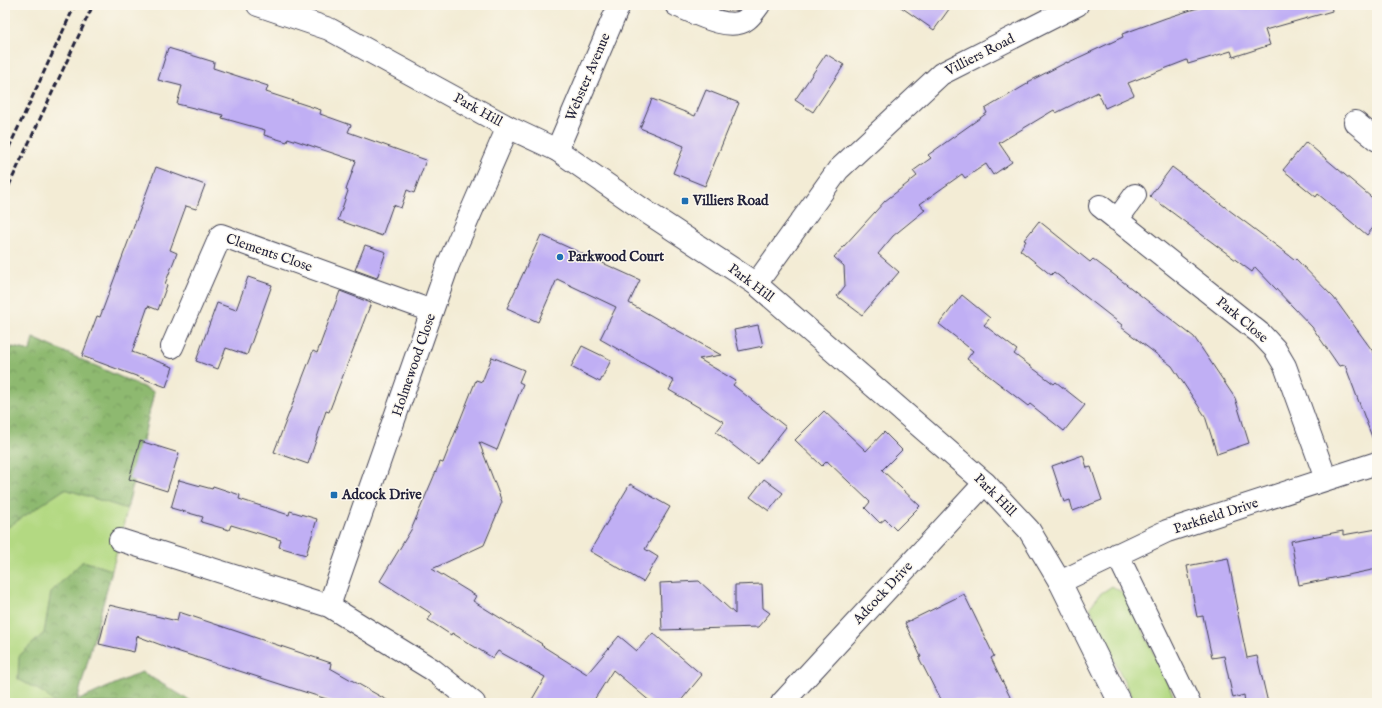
<svg xmlns="http://www.w3.org/2000/svg" width="1382" height="708" viewBox="0 0 1382 708" font-family="'IM FELL English',serif">
	<style>
		.grass { fill: #b3d982; stroke: #6a7e5e }
		.forest { fill: url(#forest-crowns); stroke: #586e56 }
		.building { fill: #c0aff4 }
		.lines { fill: none; stroke-linecap: round; stroke-linejoin: round }
		.street-casing { stroke: #414052; stroke-width: 24 }
		.secondary-casing { stroke: #414052; stroke-width: 24 }
		.street { stroke: #fff; stroke-width: 22 }
		.secondary { stroke: #fff; stroke-width: 22 }
		.rail { stroke: #22223b; stroke-width: 3; stroke-dasharray: 6 3; stroke-linecap: butt }
		.poi-dot { fill: #1f6fb2; stroke: #fbf7ec; stroke-width: 1.5 }
		.labels { text-anchor: middle; dominant-baseline: central; stroke-width: 3; stroke-linejoin: round; paint-order: stroke }
		.street-label { font-size: 14px; fill: #22223b; stroke: #fbf7ec }
		.poi-label { font-size: 14px; font-weight: bold; fill: #22223b; stroke: #fbf7ec; text-anchor: start }
	</style>
	<defs>
		<pattern id="forest-crowns" width="20" height="18" patternUnits="userSpaceOnUse"><rect width="20" height="18" fill="#8eb970"/><path d="M2 6a3 3 0 1 1 6 0M12 15a3 3 0 1 1 6 0" fill="none" stroke="#74965d"/></pattern>
	</defs>
	<rect width="100%" height="100%" fill="#fbf7ec"/>
	<filter id="ink" filterUnits="userSpaceOnUse"><feTurbulence type="fractalNoise" baseFrequency=".025" numOctaves="2"/><feDisplacementMap in="SourceGraphic" scale="8" xChannelSelector="R" yChannelSelector="G"/><feConvolveMatrix kernelMatrix="1 2 1 2 8 2 1 2 1" color-interpolation-filters="sRGB"/></filter>
	<filter id="wash" filterUnits="userSpaceOnUse"><feTurbulence type="fractalNoise" baseFrequency=".012" numOctaves="4" result="noise"/><feDisplacementMap in="SourceGraphic" scale="16" xChannelSelector="R" yChannelSelector="G"/><feGaussianBlur stdDeviation="0.9" result="paint"/><feColorMatrix in="noise" values="0 0 0 0 0 0 0 0 0 0 0 0 0 0 0 0 0 1.4 0 .05"/><feComposite in="paint" operator="in"/></filter>
	<g filter="url(#wash)">
		<rect width="100%" height="100%" fill="#f3ecd5"/>
		<!-- grass -->
		<path class="grass" d="M33,338l121,54 -34,148 -43,161 65,-29 52,31h-189v-343l7,-13 18,4z
			M1112,586l14,9 51,108h-42l-34,-69 -11,-27 10,-13z"/>
		<!-- forest -->
		<path class="forest" d="M33,338l121,54 -27,117 -62,-20 -60,40v-169l7,-13 18,4z
			M83,561l29,9 -35,131 65,-29 52,31h-140l-10,-10 -26,-14 1,-23 25,-23 7,-41z"/>
		<g id="blocks">
			<!-- building -->
			<path class="building" d="M898,5h54l-18,25z
				M1207,5h124l1,6 -67,19 5,15 -37,12 -2,-6 -43,13 -1,-4 -59,23 6,12 -29,13 -7,-16 -42,21 -2,-3 -55,33 13,19 -19,13 -7,-11 -21,14 -3,-4 -42,30 5,6 -32,26 -15,18 21,18 -37,43 -25,-19 8,-10 -1,-20 -10,-9 51,-56 32,-25 -4,-5 18,-13 -3,-3 59,-42 -2,-4 44,-26 -1,-1 39,-20v1l56,-26 -1,-3 44,-16z
				M168,48l46,14 -1,6 55,18 -2,6 55,18 -1,4 31,11 -3,7 78,28 -12,33 -7,-3 -6,18 -8,-3 -11,31 -44,-16 10,-29 -2,-1 10,-29 -68,-23 -1,4 -23,-7 1,-5 -43,-12 1,-3 -46,-11 5,-18 -24,-6z
				M826,54l18,11 -31,47 -18,-12z
				M706,90l33,13 -34,83 -32,-13 11,-27 -44,-18 12,-29 43,17z
				M1306,142l71,60v21l-10,12 -49,-41 -2,3 -33,-27z
				M156,167l49,18 -9,24 -10,-3 -16,44 7,3 -12,31 2,1 -9,25 -10,-4 -16,46 41,15 -7,20 -84,-31 15,-40 3,1z
				M1172,167l122,92 1,-1 39,40 43,59v87l-2,1 -30,-80 -6,1 -27,-39 -57,-60 -3,5 -102,-76z
				M1039,221l51,41 3,-3 20,15 81,63 41,61 14,45 -32,11 -12,-38 -33,-50 -51,-39 1,-2 -68,-53 -3,3 -31,-25 6,-9 -2,-1z
				M541,235l99,45 -11,23 92,52 -22,4 37,22 -3,4 53,42 -29,37 -41,-32 8,-10 -55,-32 5,-9 -74,-42 16,-32 -59,-28 -19,43 -31,-14z
				M365,245l21,7 -9,26 -22,-8z
				M248,277l24,8 -25,70 -21,-7 -8,21 -22,-8 21,-58 19,7z
				M340,291l31,12 -42,109 -3,-1 -18,53 -34,-12 39,-101 4,2z
				M962,295l28,23 -6,7 33,25 -3,4 40,30 2,-2 29,23 -21,26 -34,-27 -2,2 -61,-47 6,-8 -34,-27z
				M758,325l5,21 -24,5 -5,-21z
				M582,346l29,14 -11,22 -29,-15z
				M492,357l32,13 -5,12 4,2 -26,66 -18,-8 23,60 -18,43 -52,24 44,27 -3,5 69,43 -1,1 46,29 32,-38 18,15 16,-18 49,42 -23,28h-27l-39,-33 -21,33h-62l15,-26 -47,-26 -5,7 -41,-25 -1,2 -23,-15 4,-6 -52,-33 31,-51 29,-68 3,1 33,-83 6,2z
				M824,411l42,40 18,-19 18,18 -20,20 38,36 -24,24 -11,-11 -5,4 -15,-15 5,-6 -43,-41 -5,5 -27,-26z
				M140,441l39,12 -12,38 -38,-12z
				M1083,455l4,13 4,-1 11,33 -29,11 -3,-11 -6,2 -12,-36z
				M764,479l19,14 -14,18 -19,-14z
				M179,480l33,9 1,-3 27,9 -1,4 50,16 1,-4 27,8 -11,36 -27,-8 2,-7 -50,-15 -2,5 -28,-8 2,-5 -32,-9z
				M630,484l40,23 -25,42 13,8 -15,25 -53,-31z
				M1377,529v40l-78,16 -8,-44 52,-10v4z
				M1228,558l10,51 -1,1 10,48 10,-2 11,47h-23l-1,-8 -11,3 -9,-42 -12,2 -9,-42 -6,1 -10,-51z
				M699,581l36,33v-29l27,-1 1,24 7,5 -12,14 -96,3 -2,-47z
				M964,594l30,62 -3,2 22,45h-71l-23,-45 2,-1 -16,-34z
				M109,605l68,16 2,-9 152,51 -1,5 62,35h-53l-159,-51 -43,-16 -3,16 -35,-8z"/>
		</g>
	</g>
	<g filter="url(#ink)">
		<use href="#blocks" fill-opacity="0" stroke="#414052" stroke-width="1"/>
		<g class="lines">
			<defs>
				<path id="street" d="M676,5c17,7 54,28 71,14 5,-4 8,-9 12,-14
					M1355,122l22,18
					M557,150l62,-145
					M1100,206l161,128 14,15 10,17 41,113
					M1117,220l18,-25
					M756,284l82,-114 103,-96 136,-69
					M172,347l49,-112 211,76
					M120,540l209,66 104,64 41,33
					M1117,554l72,149
					M1060,582l107,-51 210,-68
					M329,606l119,-341 60,-138
					M782,703l203,-220"/>
				<path id="secondary" d="M258,5l71,24 179,98 49,23 91,63 108,71 229,199 44,47 31,52 60,121"/>
			</defs>
			<!-- street casing -->
			<use href="#street" class="street-casing"/>
			<!-- secondary casing -->
			<use href="#secondary" class="secondary-casing"/>
			<!-- street -->
			<use href="#street" class="street"/>
			<!-- secondary -->
			<use href="#secondary" class="secondary"/>
			<!-- rail -->
			<path class="rail" d="M5,156l70,-151
				M5,194l88,-189"/>
		</g>
	</g>
	<!-- markers -->
	<g class="poi-dot">
		<rect x="681" y="197" width="8" height="8" rx="2"/>
		<circle cx="560" cy="257" r="4"/>
		<rect x="330" y="491" width="8" height="8" rx="2"/>
	</g>
	<g class="labels">
		<!-- street labels -->
		<g class="street-label">
			<text transform="translate(980 55) rotate(-27)">Villiers Road</text>
			<text transform="translate(588 77) rotate(-67)">Webster Avenue</text>
			<text transform="translate(478 110) rotate(29)">Park Hill</text>
			<text transform="translate(269 253) rotate(19)">Clements Close</text>
			<text transform="translate(751 283) rotate(37)">Park Hill</text>
			<text transform="translate(1242 320) rotate(40)">Park Close</text>
			<text transform="translate(414 365) rotate(-71)">Holmewood Close</text>
			<text transform="translate(995 495) rotate(45)">Park Hill</text>
			<text transform="translate(1216 516) rotate(-18)">Parkfield Drive</text>
			<text transform="translate(883 593) rotate(-47)">Adcock Drive</text>
		</g>
		<!-- poi labels -->
		<g class="poi-label">
			<text x="693" y="201">Villiers Road</text>
			<text x="568" y="257">Parkwood Court</text>
			<text x="342" y="495">Adcock Drive</text>
		</g>
	</g>
	<!-- margin -->
	<rect width="1382" height="708" fill="none" stroke="#fbf7ec" stroke-width="20"/>
</svg>
